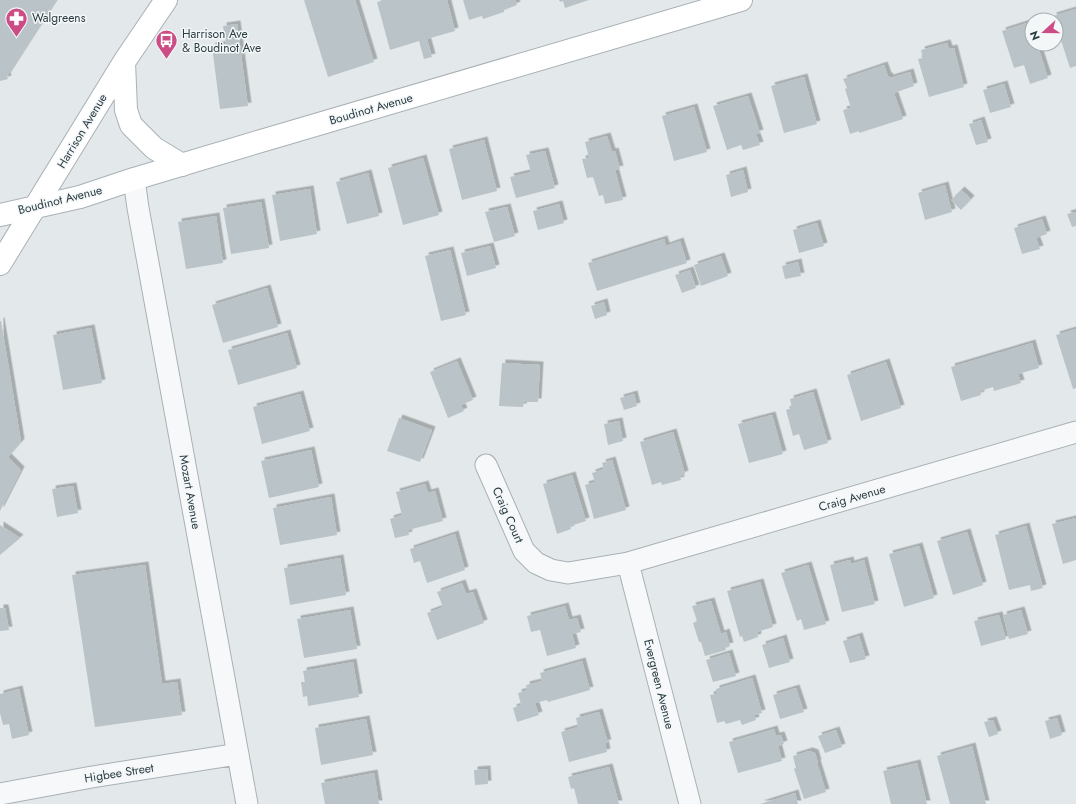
<svg xmlns="http://www.w3.org/2000/svg" width="1076" height="804" viewBox="0 0 1076 804" font-family="Jost,sans-serif">
	<style>
		.building { fill: #bac3c8; filter: url(#shadow) }
		.lines { fill: none; stroke-linecap: round; stroke-linejoin: round }
		.street-casing { stroke: #a8b1b5; stroke-width: 23 }
		.secondary-casing { stroke: #a8b1b5; stroke-width: 24 }
		.street { stroke: #f6f8f9; stroke-width: 21 }
		.secondary { stroke: #fff; stroke-width: 22 }
		.labels { text-anchor: middle; dominant-baseline: central; stroke-width: 3; stroke-linejoin: round; paint-order: stroke }
		.poi-label { font-size: 12px; fill: #2b3b43; stroke: #f3f7f8; text-anchor: start }
		.street-label { font-size: 12px; fill: #2b3b43; stroke: #f3f7f8 }
	</style>
	<defs>
		<filter id="shadow"><feDropShadow dx="3.5" dy="-3.5" stdDeviation="0" flood-color="#0004"/></filter>
	</defs>
	<rect width="100%" height="100%" fill="#e3e9eb"/>
	<!-- building -->
	<path class="building" d="M0,0h56l-49,76 1,3 -8,2z
		M304,0h51l19,62 -46,15z
		M385,0h62l8,31 -28,8 5,18 -8,2 -5,-18 -29,9 -13,-48z
		M463,0h52l2,5 -13,5v2l-21,7 -1,-3 -13,4z
		M559,0h30l-24,8 -2,-7 -3,1z
		M1076,9v57l-6,2 -14,-43v-5h-2l-1,-4z
		M1030,22l2,5v17h5l11,34 -18,6 -6,-19 -10,3 -12,-37z
		M237,24l11,82 -28,3 -8,-63 14,-2 -3,-18z
		M947,43l2,6 5,-1 10,39 -35,10 -11,-38 5,-1 -2,-8z
		M884,65l4,11h1l1,2 20,-6 4,14 -20,7 9,26 -44,14v-2l-9,3 -7,-24 8,-2 -6,-19 2,-1 -4,-9z
		M804,77l13,47 -33,9 -13,-47z
		M1004,84l7,23 -21,6 -7,-23z
		M748,96l12,37 -4,1 4,11 -17,5 -2,-5 -14,5 -14,-44z
		M694,107l13,45 -33,9 -12,-45z
		M981,120l7,22 -12,3 -7,-21z
		M607,136l5,16 3,-1 5,18 -5,1 8,30 -18,4 -2,-9 -4,1 -6,-19 -6,1 -5,-19 7,-1 -4,-16z
		M484,140l13,51 -35,9 -13,-51z
		M545,151l10,37 -39,10 -6,-21 21,-5 -5,-17z
		M423,158l16,57 -36,10 -15,-57z
		M743,170l5,22 -17,5 -5,-22z
		M368,173l11,43 -32,8 -11,-42z
		M945,185l7,27 -27,8 -7,-27z
		M310,189l7,45 -37,7 -8,-46z
		M961,190l10,9 -10,11 -10,-10z
		M261,202l8,46 -38,6 -8,-46z
		M559,204l5,19 -26,7 -5,-19z
		M507,207l8,29 -21,6 -9,-30z
		M1075,212l1,3v11l-4,1 -5,-13z
		M216,216l7,47 -37,6 -8,-47z
		M1042,219l5,15 -11,4 4,11 -18,5 -8,-26z
		M817,223l7,23 -25,7 -6,-23z
		M664,239l2,7 14,-5 7,22 -90,28 -9,-28z
		M490,246l6,22 -29,8 -6,-23z
		M450,250l16,65 -25,6 -16,-65z
		M721,256l7,20 -27,10 -7,-21z
		M798,262l3,14 -16,3 -3,-13z
		M690,270l6,18 -14,5 -7,-18z
		M267,288l11,39 -55,16 -11,-38z
		M604,302l3,13 -12,4 -4,-13z
		M0,321h1l20,121 -13,15 13,13 -21,41z
		M91,328l11,55 -39,7 -10,-55z
		M1076,329v59l-3,1 -17,-54z
		M287,333l10,35 -59,17 -10,-35z
		M1032,343l7,25 -21,6 3,9 -27,8 -1,-4 -13,4 1,4 -20,6 -10,-34z
		M457,361l16,39 -12,5 3,6 -16,7 -18,-46z
		M886,362l15,46 -40,13 -14,-46z
		M502,363l38,2 -2,37h-14l-1,5 -24,-1z
		M813,392l15,51 -24,7 -5,-16 -6,2 -7,-26 6,-2 -2,-9z
		M300,394l10,37 -48,13 -9,-37z
		M634,394l3,12 -13,4 -4,-12z
		M772,415l11,39 -34,9 -11,-39z
		M399,418l33,12 -12,32 -33,-11z
		M619,421l4,20 -15,4 -4,-21z
		M673,432l12,42 -5,2 1,4 -19,5 -1,-3 -9,3 -12,-43z
		M311,450l8,37 -50,11 -8,-37z
		M612,460l14,50 -32,9 -9,-34 10,-3 -3,-9 12,-4 -2,-6z
		M572,475l14,46 -16,5 1,3 -14,5 -14,-50z
		M425,484l3,9 7,-2 8,30 -35,9 1,5 -14,3 -5,-19 12,-4 -6,-23z
		M73,486l5,27 -21,4 -5,-28z
		M331,497l6,38 -57,10 -7,-37z
		M1076,518v42l-13,4 -11,-40z
		M0,525l20,13 -20,17z
		M1026,526l17,62 -12,3 -1,-6 -21,5 -14,-55z
		M967,532l16,53 -30,10 -16,-54z
		M455,534l10,36 -38,13 -7,-22 -6,2 -4,-14z
		M919,546l15,52 -30,9 -15,-53z
		M340,558l6,37 -56,10 -6,-37z
		M850,560l1,4 13,-4 11,44 -33,8 -12,-47z
		M145,565l17,119 15,-2 5,33 -87,12 -23,-152z
		M808,565l18,59 -22,6 -3,-11 -4,2 -16,-48z
		M760,582l13,45 -16,5 1,5 -14,5 -2,-6 -2,1 -13,-46z
		M462,583l4,11 7,-2 11,31 -47,17 -10,-27 16,-6 -6,-15z
		M711,601l10,33 5,-2 4,14 -5,1 1,3 -21,6 -4,-14h-2l-6,-19 4,-2 -5,-15z
		M565,606l4,14 8,-2 4,14 -9,2 4,14 -29,8 -7,-26 -9,2 -4,-16z
		M0,608h5l4,22 -9,1z
		M350,610l7,39 -53,9 -7,-39z
		M1021,610l7,24 -19,5 -6,-24z
		M999,615l7,24 -25,7 -7,-25z
		M859,636l7,23 -16,4 -7,-22z
		M783,638l7,24 -21,6 -7,-23z
		M729,653l7,23 -23,6 -7,-22z
		M582,661l8,29 -42,12 -1,-2 -12,3 4,12 -22,7 -4,-14 8,-3 -3,-12 9,-3 -1,-5 16,-4 -2,-8z
		M353,662l6,35 -51,9 -1,-10 -4,1 -2,-15h4l-2,-11z
		M752,678l10,35 -8,2 2,5 -14,5 -2,-5 -14,4 -2,-3 -7,2 -7,-28 6,-1v-5z
		M796,688l8,24 -24,7 -7,-24z
		M19,689l10,46 -17,4 -3,-15 -6,1 -3,-12v-19z
		M599,712l9,31h-3l2,9 -38,10 -8,-30 17,-5 -2,-9z
		M1057,718l5,17 -12,4 -5,-18z
		M366,719l7,36 -52,10 -6,-37z
		M993,720l5,14 -9,3 -5,-15z
		M774,729l2,7 5,-1 3,9 -6,2 4,15 -44,12 -9,-31z
		M836,730l6,17 -17,6 -7,-17z
		M972,746l14,58h-36l-13,-48z
		M809,751l6,2 3,10h-1l9,29 -22,7 -10,-30 2,-1 -3,-12z
		M917,763l10,41h-36l-8,-33z
		M609,767l10,37h-41l-4,-16 -3,1 -3,-12z
		M487,769l1,15 -13,1 -1,-15z
		M374,773l5,31h-54l-4,-21z
		M795,793l3,11h-38z"/>
	<g class="lines">
		<defs>
			<path id="street" d="M134,179l4,29 109,596
				M486,465l38,86 12,12 15,7 17,3 60,-10 448,-131
				M628,563l62,241
				M0,794l92,-17 146,-23"/>
			<path id="secondary" d="M124,62l2,48 5,15 23,23 28,17
				M0,215l80,-18 54,-18 127,-38 480,-141
				M0,264l124,-202 42,-62"/>
		</defs>
		<!-- street casing -->
		<use href="#street" class="street-casing"/>
		<!-- secondary casing -->
		<use href="#secondary" class="secondary-casing"/>
		<!-- street -->
		<use href="#street" class="street"/>
		<!-- secondary -->
		<use href="#secondary" class="secondary"/>
	</g>
	<!-- icons -->
	<defs>
		<symbol id="pharmacy-pin" viewBox="-11 -11 22 30"><path d="M0 17L-7.5 6A9.5 9.5 0 1 1 7.5 6Z" fill="#cc4c85" stroke="#f3f7f8"/><path d="M-2-6h4v4h4v4h-4v4h-4v-4h-4v-4h4Z" fill="#fff"/></symbol>
		<symbol id="bus-pin" viewBox="-11 -11 22 30"><path d="M0 17L-7.5 6A9.5 9.5 0 1 1 7.5 6Z" fill="#cc4c85" stroke="#f3f7f8"/><path d="M-5-6H5V4H4V6H2V4H-2V6H-4V4H-5ZM-3.5-4V0h7V-4ZM-3.5 1.2v1.5H-2V1.2ZM2 1.2v1.5H3.5V1.2Z" fill="#fff"/></symbol>
	</defs>
	<g fill-rule="evenodd">
		<use href="#pharmacy-pin" x="4" y="6" width="25" height="34"/>
		<use href="#bus-pin" x="154" y="28" width="25" height="34"/>
	</g>
	<g class="labels">
		<!-- poi labels -->
		<g class="poi-label">
			<text x="32" y="18">Walgreens</text>
			<text x="182" y="34">Harrison Ave<tspan x="182" dy="14">&amp; Boudinot Ave</tspan></text>
		</g>
		<!-- street labels -->
		<g class="street-label">
			<text transform="translate(371 109) rotate(-16)">Boudinot Avenue</text>
			<text transform="translate(82 131) rotate(-59)">Harrison Avenue</text>
			<text transform="translate(60 200) rotate(-14)">Boudinot Avenue</text>
			<text transform="translate(190 492) rotate(80)">Mozart Avenue</text>
			<text transform="translate(852 498) rotate(-16)">Craig Avenue</text>
			<text transform="translate(508 515) rotate(66)">Craig Court</text>
			<text transform="translate(659 684) rotate(76)">Evergreen Avenue</text>
			<text transform="translate(119 773) rotate(-9)">Higbee Street</text>
		</g>
	</g>
	<!-- north arrow -->
	<g transform="translate(1044 32) rotate(249)"><circle r="19" fill="#f3f7f8" stroke="#a3acb0"/>
	<path d="M0-3L7 15L0 10L-7 15Z" fill="#cc4c85"/>
	<text y="-6" font-size="11" font-weight="bold" text-anchor="middle" fill="#2b3b43">N</text>
	</g>
</svg>
